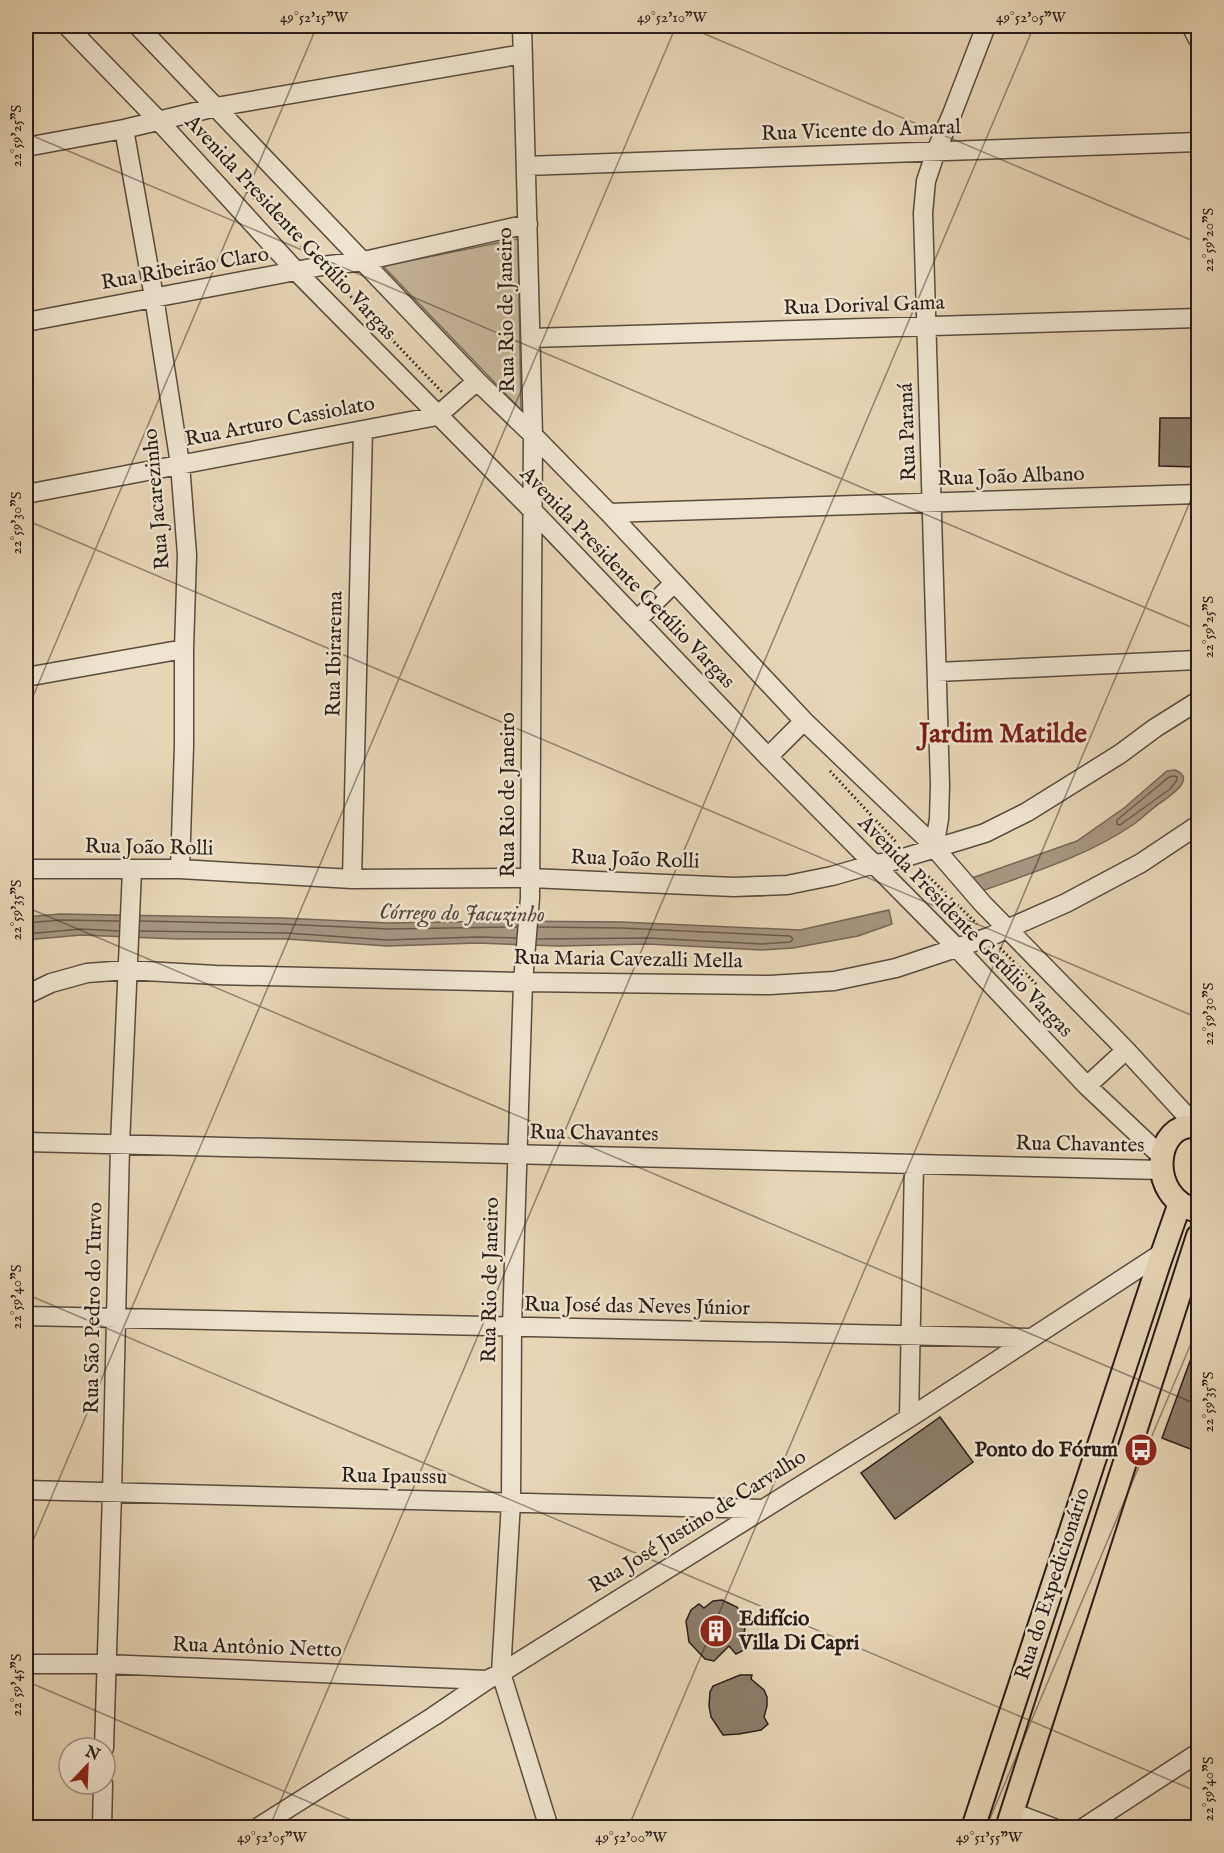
<svg xmlns="http://www.w3.org/2000/svg" width="1224" height="1853" viewBox="0 0 1224 1853" font-family="'IM FELL English',serif">
	<style>
		.green { fill: #c7b69a; stroke: #786a59; stroke-width: 1.5 }
		.water { fill: #a79680; stroke: #756656; stroke-width: 1.5 }
		.lines { fill: none; stroke-linecap: round; stroke-linejoin: round }
		.shore { stroke: #685a4c; stroke-width: 1.5 }
		.building { fill: #8c7d6a; stroke: #2a1d18; stroke-width: 1.5 }
		.minor-casing { stroke: #594b3f; stroke-width: 21 }
		.major-casing { stroke: #2a1d18; stroke-width: 26 }
		.path { stroke: #2a1d18; stroke-width: 3; stroke-dasharray: 1.5 3; stroke-linecap: butt }
		.minor { stroke: #efe4cf; stroke-width: 18 }
		.major { stroke: #e7d5b5; stroke-width: 22 }
		.ticks { fill: none; stroke: #2a1d18; stroke-width: 1.5; stroke-opacity: 0.45 }
		.labels { text-anchor: middle; dominant-baseline: central; stroke-width: 5; stroke-linejoin: round; paint-order: stroke }
		.street-label { font-size: 21px; fill: #2a1d18; stroke: #efe4cf }
		.poi-label { font-size: 21px; font-weight: bold; fill: #2a1d18; stroke: #efe4cf; text-anchor: end }
		.water-label { font-size: 22px; font-style: italic; fill: #56473c; stroke: #efe4cf }
		.district-label { font-size: 27px; font-weight: bold; fill: #7a1f14; stroke: #efe4cf }
		.neatline { fill: none; stroke: #2a1d18; stroke-width: 2 }
		.ticks-label { font-size: 15px; text-anchor: middle; fill: #2a1d18 }
	</style>
	<rect width="100%" height="100%" fill="#e7d5b5"/>
	<filter id="stains"><feTurbulence type="fractalNoise" baseFrequency=".00333" numOctaves="4"/><feColorMatrix values="0 0 0 0 .2 0 0 0 0 .09 0 0 0 0 .02 0 0 0 .5 -.17"/></filter>
	<radialGradient id="worn" r=".72"><stop offset=".6" stop-color="#630" stop-opacity="0"/><stop offset="1" stop-color="#630" stop-opacity=".3"/></radialGradient>
	<!-- green -->
	<path class="green" d="M518,239l3,171 -138,-144z"/>
	<!-- water -->
	<path class="water" d="M1175,770c21,8 -2,24 -12,31 -10,6 -19,16 -29,23 -46,32 -103,49 -155,68l-7,-14 105,-37 47,-33 43,-37z
		M889,910l3,14 -34,12 -65,12 -31,2 -114,-6 -90,2 -81,-3 -90,3 -100,-7h-110l-96,-4 -55,5v-23l34,-3 222,4 106,5 120,-2 113,1 179,8z"/>
	<g class="lines">
		<!-- shore -->
		<path class="shore" d="M1174,776l3,1v3l-7,9 -50,36 -3,-1v-4l52,-43z
			M140,921l142,3 106,5 129,-2
			M26,923l35,-3 58,1
			M140,931l147,2 100,7 90,-3 39,1
			M26,934l55,-5 38,2
			M537,939l111,-1 114,6 28,-2 3,-3 -3,-3 -169,-8 -83,-1"/>
	</g>
	<!-- building -->
	<path class="building" d="M1160,418h38v49l-39,-1z
		M1197,1342h1v110l-36,-14z
		M940,1417l33,45 -78,57 -34,-46z
		M722,1600l15,7 5,6 3,16 -2,8 3,7 -2,6 -8,4 -7,-8 -15,15 -9,-2 -16,-17 -3,-21 5,-11 8,-6 5,4 9,-7z
		M740,1675h12l-1,4 13,11 3,7v9l-3,11 4,7 -7,6 -22,4 -16,1 -12,-18 -2,-11 1,-14 3,-6z"/>
	<g class="lines">
		<defs>
			<path id="minor" d="M67,26l91,94 139,152 236,239 235,246 189,191 130,138 70,66 5,3
				M138,26l339,355 56,54 76,78 195,208 122,117 57,66 143,146 69,75
				M522,26l11,409 -3,463 -7,84 -11,344 -1,176 -10,171 48,155
				M1191,26l7,13
				M124,129l30,168 26,167 7,91 -3,94v97l-4,123
				M26,147l98,-18 92,-22 307,-53
				M526,166l672,-24
				M26,322l296,-56 42,-5 164,-37
				M531,338l667,-20
				M26,494l411,-78 40,-35
				M609,513l589,-19
				M637,620l37,-37
				M937,672l261,-12
				M26,677l158,-28
				M768,757l36,-36
				M934,848l5,-29 1,-34 -17,-572 3,-32 10,-30 16,-37 34,-88
				M26,869h154l172,10 178,-1 204,9 53,-2 45,-9 42,-12 16,-2 95,-29 42,-21 93,-58 35,-26 43,-27
				M352,879l11,-449
				M26,995l25,-12 36,-10 40,-3 89,5 307,7 247,3 64,-4 62,-13 93,-31 77,-34 75,-40 57,-38
				M1087,1086l39,-36
				M26,1142l1136,28
				M26,1316l1005,22
				M909,1418l5,-254
				M26,1490l736,19
				M26,1664h79l382,16
				M104,1748l8,-255 8,-348 12,-275
				M1012,1812l42,16
				M102,1828l1,-44
				M257,1828l177,-112 53,-36 14,-7 408,-255 253,-165
				M1083,1828l115,-75"/>
			<path id="major" d="M1198,1127c-44,-9 -53,72 0,84
				M973,1828l186,-565 21,-60
				M1007,1828l191,-592"/>
		</defs>
		<!-- minor casing -->
		<use href="#minor" class="minor-casing"/>
		<!-- major casing -->
		<use href="#major" class="major-casing"/>
		<!-- path -->
		<path class="path" d="M244,188l63,63
			M335,280l107,112
			M830,771l67,72
			M922,870l55,54
			M1000,948l36,36"/>
		<!-- minor -->
		<use href="#minor" class="minor"/>
		<!-- major -->
		<use href="#major" class="major"/>
	</g>
	<!-- ticks -->
	<path class="ticks" d="M686,26l512,217M26,133l1172,497M26,520l1172,498M26,713l291,-687M26,907l1172,498M26,1294l1172,498M26,1557l650,-1531M26,1681l344,147M269,1828l765,-1802M628,1828l570,-1345M986,1828l212,-501"/>
	<!-- icons -->
	<defs>
		<symbol id="bus-disc" viewBox="-11 -11 22 22"><circle r="9.5" fill="#8f2418" stroke="#efe4cf"/><path d="M-5-6H5V4H4V6H2V4H-2V6H-4V4H-5ZM-3.5-4V0h7V-4ZM-3.5 1.2v1.5H-2V1.2ZM2 1.2v1.5H3.5V1.2Z" fill="#fff"/></symbol>
		<symbol id="building-disc" viewBox="-11 -11 22 22"><circle r="9.5" fill="#8f2418" stroke="#efe4cf"/><path d="M-4-6H4V6H1V3H-1V6H-4ZM-2.5-4.3h1.7v1.8h-1.7ZM.8-4.3h1.7v1.8H.8ZM-2.5-1h1.7V.8h-1.7ZM.8-1h1.7V.8H.8Z" fill="#fff"/></symbol>
	</defs>
	<g fill-rule="evenodd">
		<use href="#bus-disc" x="1122" y="1431" width="38" height="38"/>
		<use href="#building-disc" x="697" y="1612" width="38" height="38"/>
	</g>
	<g class="labels">
		<!-- street labels -->
		<g class="street-label">
			<text transform="translate(861 131) rotate(-2)">Rua Vicente do Amaral</text>
			<text transform="translate(290 228) rotate(47)">Avenida Presidente Getúlio Vargas</text>
			<text transform="translate(185 269) rotate(-10)">Rua Ribeirão Claro</text>
			<text transform="translate(864 306) rotate(-2)">Rua Dorival Gama</text>
			<text transform="translate(507 310) rotate(-91)">Rua Rio de Janeiro</text>
			<text transform="translate(280 422) rotate(-11)">Rua Arturo Cassiolato</text>
			<text transform="translate(908 432) rotate(-92)">Rua Paraná</text>
			<text transform="translate(1011 477) rotate(-2)">Rua João Albano</text>
			<text transform="translate(157 499) rotate(-95)">Rua Jacarezinho</text>
			<text transform="translate(627 578) rotate(46)">Avenida Presidente Getúlio Vargas</text>
			<text transform="translate(335 654) rotate(-89)">Rua Ibirarema</text>
			<text transform="translate(508 795) rotate(-90)">Rua Rio de Janeiro</text>
			<text transform="translate(149 848) rotate(1)">Rua João Rolli</text>
			<text transform="translate(635 860) rotate(2)">Rua João Rolli</text>
			<text transform="translate(965 927) rotate(46)">Avenida Presidente Getúlio Vargas</text>
			<text transform="translate(628 960) rotate(1)">Rua Maria Cavezalli Mella</text>
			<text transform="translate(594 1134) rotate(1)">Rua Chavantes</text>
			<text transform="translate(1080 1145) rotate(1)">Rua Chavantes</text>
			<text transform="translate(491 1280) rotate(-89)">Rua Rio de Janeiro</text>
			<text transform="translate(637 1307) rotate(1)">Rua José das Neves Júnior</text>
			<text transform="translate(94 1308) rotate(-89)">Rua São Pedro do Turvo</text>
			<text transform="translate(394 1477) rotate(1)">Rua Ipaussu</text>
			<text transform="translate(698 1522) rotate(-32)">Rua José Justino de Carvalho</text>
			<text transform="translate(1053 1584) rotate(-72)">Rua do Expedicionário</text>
			<text transform="translate(257 1648) rotate(2)">Rua Antônio Netto</text>
		</g>
		<!-- poi labels -->
		<g class="poi-label">
			<text x="1118" y="1450">Ponto do Fórum</text>
			<text x="739" y="1619" text-anchor="start">Edifício<tspan x="739" dy="24">Villa Di Capri</tspan></text>
		</g>
		<!-- water labels -->
		<g class="water-label">
			<text transform="translate(462 914) rotate(1)">Córrego do Jacuzinho</text>
		</g>
		<!-- district labels -->
		<g class="district-label">
			<text x="1003" y="735">Jardim Matilde</text>
		</g>
	</g>
	<!-- margin -->
	<rect width="1224" height="1853" fill="none" stroke="#e7d5b5" stroke-width="66"/>
	<!-- north arrow -->
	<g transform="translate(87 1766) rotate(23)"><circle r="28" fill="#efe4cf" stroke="#a09486" stroke-width="1.5"/>
	<path d="M0-4.5L10 22L0 15L-10 22Z" fill="#8f2418"/>
	<text y="-9" font-size="16" font-weight="bold" text-anchor="middle" fill="#2a1d18">N</text>
	</g>
	<rect x="33" y="33" width="1158" height="1787" class="neatline"/>
	<g class="ticks-label">
		<text x="314" y="22">49°52'15"W</text>
		<text x="672" y="22">49°52'10"W</text>
		<text x="1031" y="22">49°52'05"W</text>
		<text transform="translate(16 136) rotate(-90)" y="5">22°59'25"S</text>
		<text transform="translate(1208 240) rotate(-90)" y="5">22°59'20"S</text>
		<text transform="translate(16 523) rotate(-90)" y="5">22°59'30"S</text>
		<text transform="translate(1208 627) rotate(-90)" y="5">22°59'25"S</text>
		<text transform="translate(16 910) rotate(-90)" y="5">22°59'35"S</text>
		<text transform="translate(1208 1014) rotate(-90)" y="5">22°59'30"S</text>
		<text transform="translate(16 1297) rotate(-90)" y="5">22°59'40"S</text>
		<text transform="translate(1208 1402) rotate(-90)" y="5">22°59'35"S</text>
		<text transform="translate(16 1685) rotate(-90)" y="5">22°59'45"S</text>
		<text transform="translate(1208 1789) rotate(-90)" y="5">22°59'40"S</text>
		<text x="272" y="1842">49°52'05"W</text>
		<text x="631" y="1842">49°52'00"W</text>
		<text x="989" y="1842">49°51'55"W</text>
	</g>
	<rect width="100%" height="100%" filter="url(#stains)"/>
	<rect width="100%" height="100%" fill="url(#worn)"/>
</svg>
